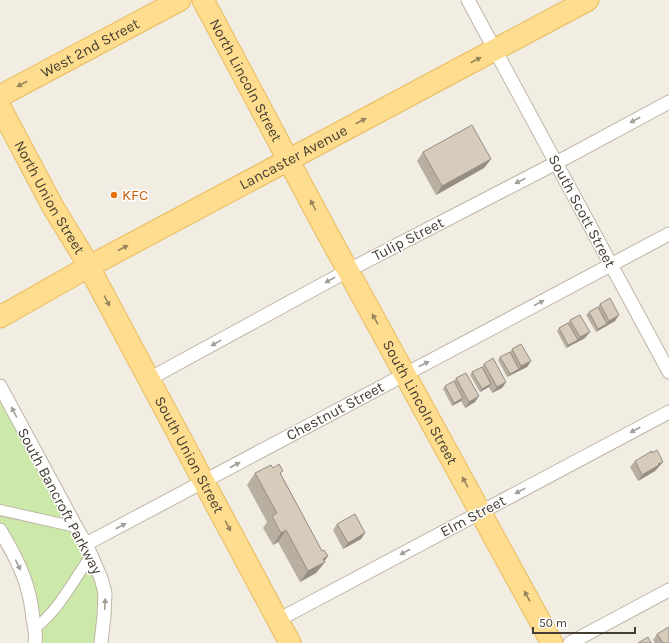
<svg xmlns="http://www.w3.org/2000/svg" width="669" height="643" viewBox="0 0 669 643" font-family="Karla,sans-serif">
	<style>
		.green { fill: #cde9a9 }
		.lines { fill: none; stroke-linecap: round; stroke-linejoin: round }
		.pedestrian-casing { stroke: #beb5a5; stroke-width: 12 }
		.minor-casing { stroke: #beb5a5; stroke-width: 15 }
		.primary-casing { stroke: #e7bb5b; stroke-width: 23 }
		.pedestrian { stroke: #fff; stroke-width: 10 }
		.minor { stroke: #fff; stroke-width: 13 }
		.primary { stroke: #ffdd8f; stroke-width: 21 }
		.wall { fill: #b9afa1 }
		.shaded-wall { fill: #968e83 }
		.building { fill: #d7cbbb; stroke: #968e83 }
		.oneway { fill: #98855c }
		.oneway2 { fill: #a29e99 }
		.food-dot { fill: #e8710a; stroke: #fff; stroke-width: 1.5 }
		.labels { text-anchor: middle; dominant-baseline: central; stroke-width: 3; stroke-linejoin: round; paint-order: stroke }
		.street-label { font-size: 15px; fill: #443d33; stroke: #fff }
		.food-label { font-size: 15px; fill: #c56008; stroke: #fff; text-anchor: start }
	</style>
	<rect width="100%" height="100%" fill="#f2ede3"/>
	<!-- green -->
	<path class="green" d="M0,386l101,192v65h-66l-3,-31 -32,-82z"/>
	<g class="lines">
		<defs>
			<path id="pedestrian" d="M0,510l76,17
				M35,628c23,-17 40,-49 56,-73"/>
			<path id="minor" d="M468,0l201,372
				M149,379l200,-109 207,-107 113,-61
				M0,386l76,141 10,17 15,34 4,15 -1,23 -3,27
				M0,530c11,19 23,40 28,61 3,9 4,19 5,28 2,8 3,16 2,24
				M86,544l583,-310
				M278,620l391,-208
				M570,643l99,-53"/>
			<g id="primary">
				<path id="s1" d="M203,0l120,225 229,418"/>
				<path id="s2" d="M0,96l180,-96"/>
				<path id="s3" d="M0,107l53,100 30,49 207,387"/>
				<path id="s4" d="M0,317l88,-50 500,-267"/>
			</g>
		</defs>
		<!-- pedestrian casing -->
		<use href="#pedestrian" class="pedestrian-casing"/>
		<!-- minor casing -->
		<use href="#minor" class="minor-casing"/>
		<!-- primary casing -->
		<use href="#primary" class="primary-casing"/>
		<!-- pedestrian -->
		<use href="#pedestrian" class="pedestrian"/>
		<!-- minor -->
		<use href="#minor" class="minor"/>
		<!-- primary -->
		<use href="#primary" class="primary"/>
	</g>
	<!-- wall -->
	<path class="wall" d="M423,152l68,7 -7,9 -48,27 -19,-34z
		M600,304l15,17 -19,11 -10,-17 3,-3 9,-5z
		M570,320l15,18 -19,10 -9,-17 2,-3 9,-5z
		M512,349l19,12 -4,6 -20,10 -9,-17 2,-3 10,-5z
		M484,364l22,18 -4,6 -10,5 -3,-6 -9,5 -10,-17 2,-3 10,-5z
		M456,378l19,24 -10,6 -4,-7 -9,5 -9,-17 2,-3 9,-5z
		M652,453l11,9 -8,9 -17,10 -8,-14 5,-6z
		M273,468l8,6 41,77 6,5 -4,5 1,1 -9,11 -16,9 -22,-40 -5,3 -10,-17 4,-6 -20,-37 8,-12z
		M337,524l28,9 -4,6 -18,10 -10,-19z
		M657,634l12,9h-14l-2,-3z"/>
	<!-- shaded-wall -->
	<path class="shaded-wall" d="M491,159l-7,9 -48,27 6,-9z
		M619,315l-4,6 -19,11 2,-3 9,-5 2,-3z
		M590,332l-5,6 -19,10 2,-3 10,-5 2,-3z
		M531,361l-4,6 -20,10 3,-3 9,-5 2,-3z
		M506,382l-4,6 -10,5 5,-6z
		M491,384l-2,3 -9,5 2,-3z
		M479,396l-4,6 -10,6 4,-6z
		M463,398l-2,3 -9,5 2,-3z
		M663,462l-8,9 -17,10 4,-6z
		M286,530l-8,12 -5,3 8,-12z
		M365,533l-4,6 -18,10 5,-6z
		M328,556l-5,7 2,-1 -9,11 -16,9 8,-11 15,-12z"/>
	<!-- building -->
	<path class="building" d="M472,125l19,34 -49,27 -19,-34z
		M610,298l9,17 -10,6 -9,-17z
		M598,307l9,17 -9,5 -9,-17z
		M580,315l10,17 -10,5 -10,-17z
		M568,323l10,17 -10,5 -9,-17z
		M521,344l10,17 -10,5 -9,-17z
		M510,352l9,17 -9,5 -10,-17z
		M493,358l13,24 -9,5 -13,-23z
		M482,367l9,17 -9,5 -10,-17z
		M466,373l13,23 -10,6 -13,-24z
		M454,381l9,17 -9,5 -9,-17z
		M657,450l6,12 -5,2 1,1 -17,10 -7,-14 17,-10v2z
		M279,464l4,7 -3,2 42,78 2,-1 4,6 -5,3 2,3 -17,9 -22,-41 -5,3 -9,-17 5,-3 -22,-40 16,-8 2,3z
		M355,514l10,19 -17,10 -11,-19z
		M669,627v16h-6l-6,-9z
		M648,637l3,6h-13z"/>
	<!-- one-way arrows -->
	<defs><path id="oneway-solid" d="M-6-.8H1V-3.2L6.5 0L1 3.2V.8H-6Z"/></defs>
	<g class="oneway">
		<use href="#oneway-solid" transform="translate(476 60) rotate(-28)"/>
		<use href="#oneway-solid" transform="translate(22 84) rotate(152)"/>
		<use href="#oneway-solid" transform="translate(361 121) rotate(-28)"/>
		<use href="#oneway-solid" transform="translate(313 205) rotate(-118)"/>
		<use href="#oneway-solid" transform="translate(123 248) rotate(-28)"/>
		<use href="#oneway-solid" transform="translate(107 301) rotate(62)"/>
		<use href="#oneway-solid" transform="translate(375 319) rotate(-119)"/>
		<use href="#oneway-solid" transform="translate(465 482) rotate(-119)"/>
		<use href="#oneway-solid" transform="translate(228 526) rotate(62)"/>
		<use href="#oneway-solid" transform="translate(527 596) rotate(-119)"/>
	</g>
	<g class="oneway2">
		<use href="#oneway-solid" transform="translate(635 120) rotate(152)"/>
		<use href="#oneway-solid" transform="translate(520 181) rotate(153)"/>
		<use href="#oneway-solid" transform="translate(330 280) rotate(151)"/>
		<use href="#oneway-solid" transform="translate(539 303) rotate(-28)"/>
		<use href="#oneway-solid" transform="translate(216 343) rotate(151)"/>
		<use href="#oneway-solid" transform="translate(424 364) rotate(-28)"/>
		<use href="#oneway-solid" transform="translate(14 412) rotate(-118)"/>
		<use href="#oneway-solid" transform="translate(635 430) rotate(152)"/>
		<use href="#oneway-solid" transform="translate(235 465) rotate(-28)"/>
		<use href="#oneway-solid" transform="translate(520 491) rotate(152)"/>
		<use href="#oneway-solid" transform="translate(121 526) rotate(-28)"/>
		<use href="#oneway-solid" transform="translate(405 552) rotate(152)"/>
		<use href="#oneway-solid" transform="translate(18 565) rotate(64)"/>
		<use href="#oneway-solid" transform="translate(105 604) rotate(-88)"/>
	</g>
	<!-- markers -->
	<circle class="food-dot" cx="114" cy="195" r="4"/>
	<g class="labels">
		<!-- street labels -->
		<g class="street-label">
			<text stroke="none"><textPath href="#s2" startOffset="102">West 2nd Street</textPath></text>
			<text stroke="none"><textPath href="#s1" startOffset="91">North Lincoln Street</textPath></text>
			<text stroke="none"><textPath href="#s4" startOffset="334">Lancaster Avenue</textPath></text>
			<text stroke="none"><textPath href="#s3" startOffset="103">North Union Street</textPath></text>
			<text transform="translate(582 211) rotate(62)">South Scott Street</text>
			<text transform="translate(408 239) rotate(-27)">Tulip Street</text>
			<text stroke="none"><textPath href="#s1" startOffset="457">South Lincoln Street</textPath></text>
			<text transform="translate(335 411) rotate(-28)">Chestnut Street</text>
			<text stroke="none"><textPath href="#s3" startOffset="396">South Union Street</textPath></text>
			<text transform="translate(60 501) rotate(62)">South Bancroft Parkway</text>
			<text transform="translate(473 516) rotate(-28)">Elm Street</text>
		</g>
		<!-- food labels -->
		<g class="food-label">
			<text x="122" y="195">KFC</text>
		</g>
	</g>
	<!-- scale -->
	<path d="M533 627v6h102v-6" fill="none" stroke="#443d33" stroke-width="2"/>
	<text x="539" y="627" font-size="12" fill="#443d33" stroke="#ffffff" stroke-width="3" paint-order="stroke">50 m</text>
</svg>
